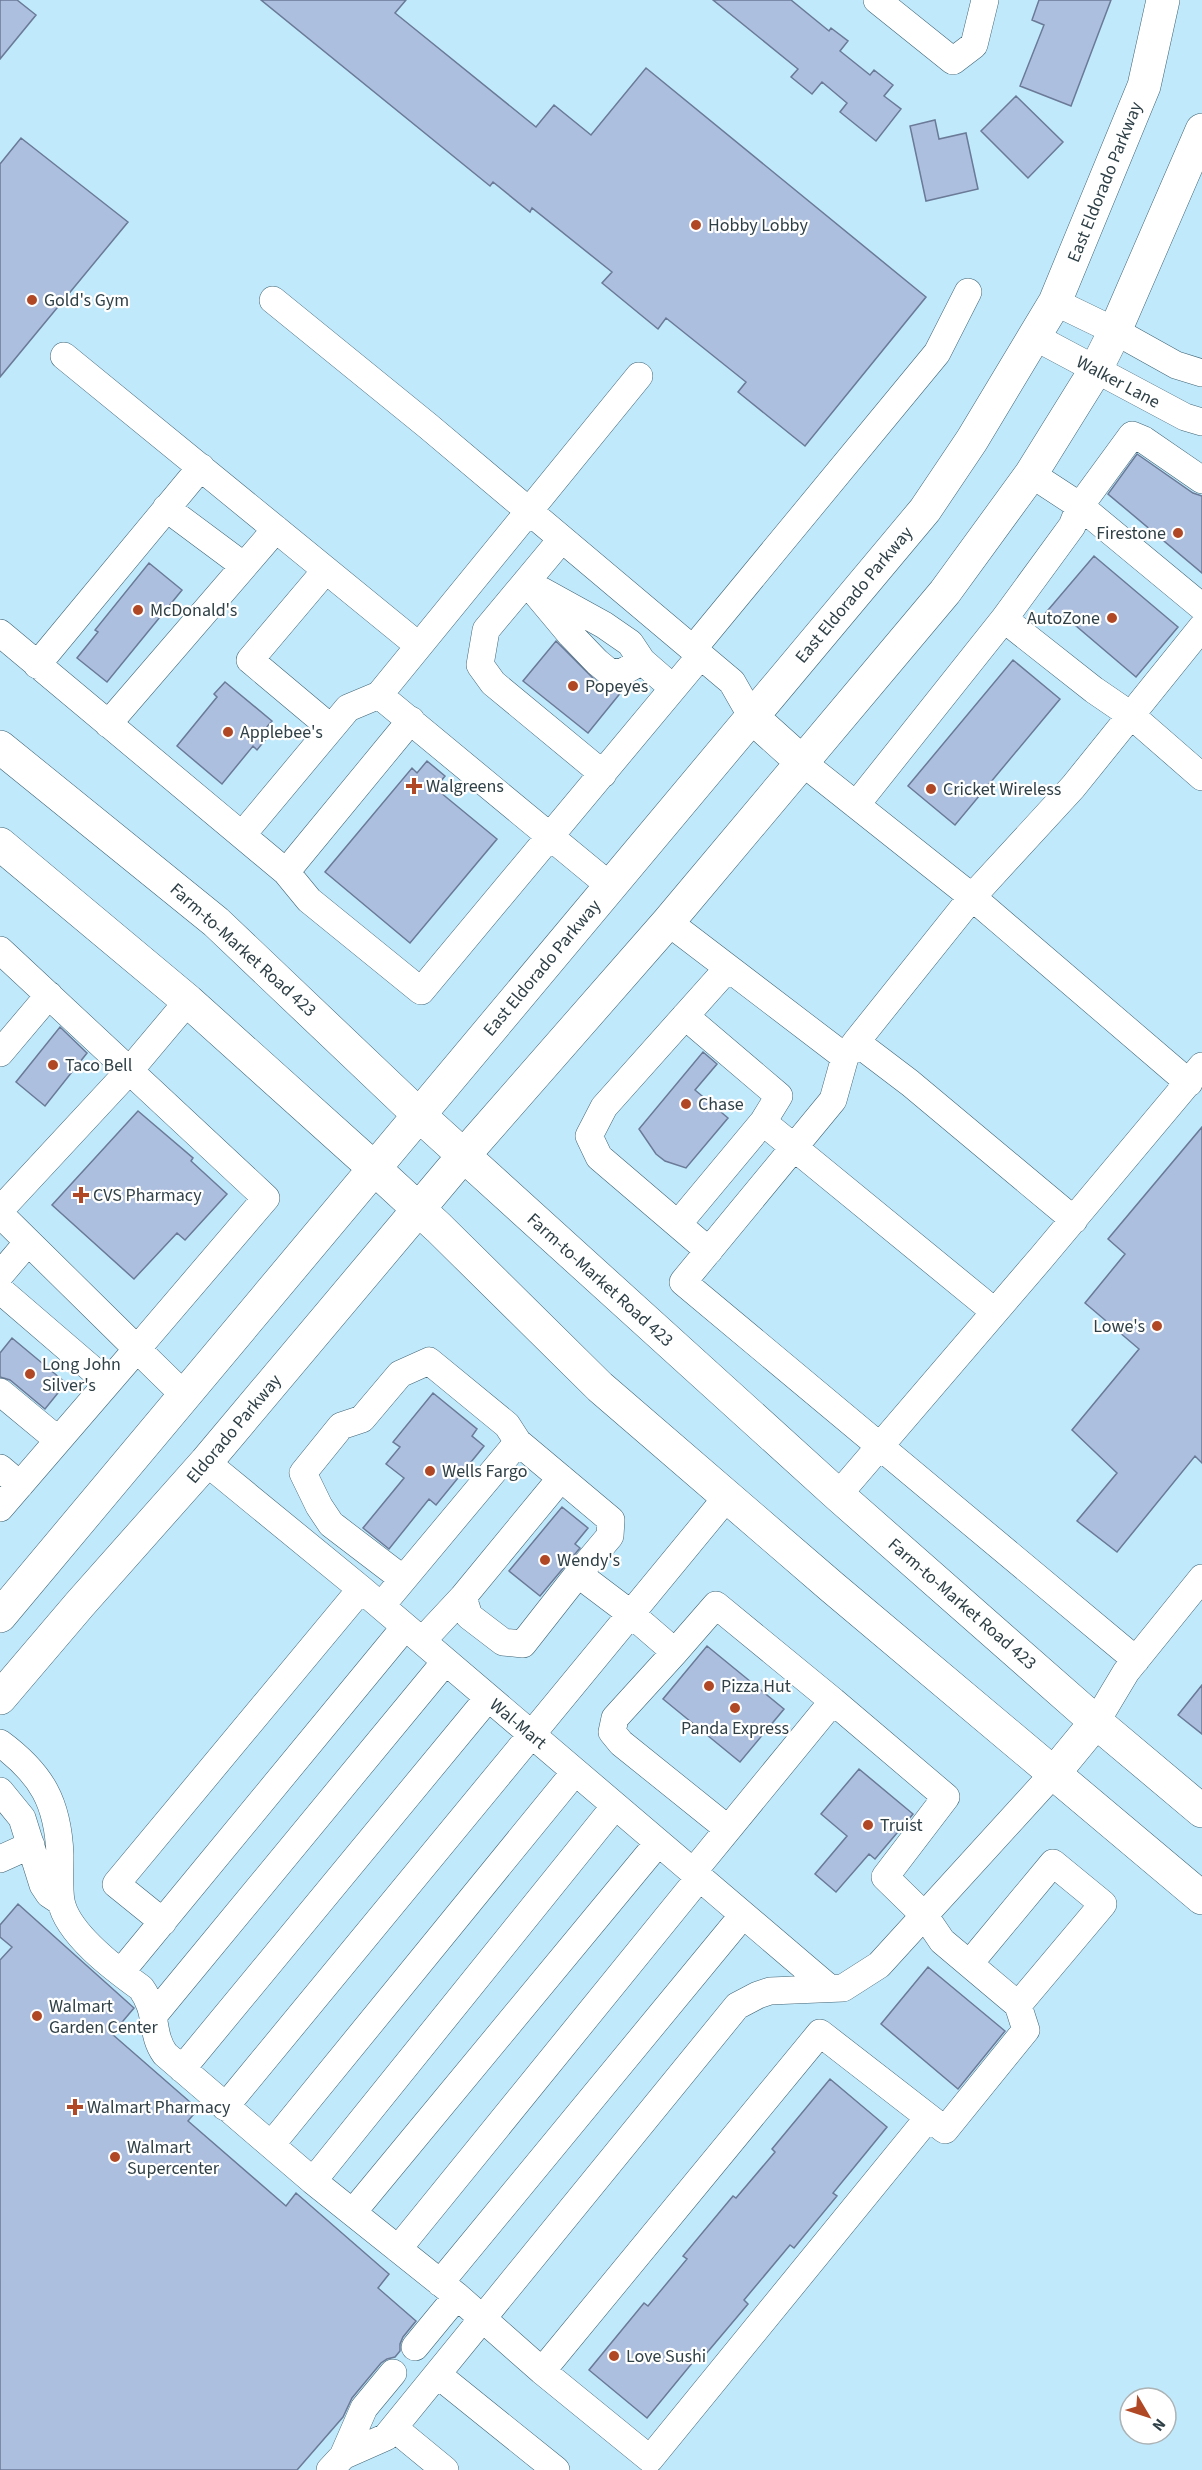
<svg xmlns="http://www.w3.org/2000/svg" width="1202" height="2470" viewBox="0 0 1202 2470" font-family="'Source Sans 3',sans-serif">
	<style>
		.building { fill: #adbfdf; stroke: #6a7a97; stroke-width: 1.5 }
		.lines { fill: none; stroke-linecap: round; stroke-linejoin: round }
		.minor-casing { stroke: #3f6474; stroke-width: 28 }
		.major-casing { stroke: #3f6474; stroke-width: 34 }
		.minor { stroke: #fff; stroke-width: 27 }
		.major { stroke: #fff; stroke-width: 33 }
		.poi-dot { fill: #b04825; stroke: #fff; stroke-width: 2 }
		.labels { text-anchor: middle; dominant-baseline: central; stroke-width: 4.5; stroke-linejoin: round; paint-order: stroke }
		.street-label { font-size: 18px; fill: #2f4047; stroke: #fff }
		.poi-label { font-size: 18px; fill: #2f4047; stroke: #fff; text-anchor: start }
	</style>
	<rect width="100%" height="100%" fill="#c0e9fc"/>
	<!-- building -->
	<path class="building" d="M0,0h17l19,15 -36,44z
		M261,0h145l-11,13 141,114 18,-22 37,30 55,-67 280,229 -121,149 -67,-54 8,-10 -80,-64 -8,11 -56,-46 10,-11 -80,-64 -2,4 -37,-30 -3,4z
		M713,0h78l38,31 2,-3 17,13 -8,10 30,24 4,-5 19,15 -9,11 17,13 -25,32 -36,-29 7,-9 -25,-21 -10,12 -21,-17 7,-8z
		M1039,0h72l-40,106 -51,-20 24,-61 -12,-5z
		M1016,96l47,46 -35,36 -47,-47z
		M935,120l4,19 27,-6 12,56 -52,12 -16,-75z
		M21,138l107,84 -128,155v-213z
		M1137,454l56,39 9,3v77l-94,-79z
		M1094,556l84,71 -42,50 -67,-57 -26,-4z
		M149,563l33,27 -75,92 -30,-24 21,-26 -3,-2z
		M556,641l42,42 24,8 -34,42 -65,-52z
		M1013,660l47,39 -105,126 -47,-39z
		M225,682l47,39 -8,9 6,4 -13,16 -4,-4 -31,38 -45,-38 40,-49 -3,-3z
		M427,761l18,15 -10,12 62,51 -87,104 -85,-71 87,-104 5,5z
		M60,1027l27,26 -42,53 -29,-24z
		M703,1052l14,12 -22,26 33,28 -42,50 -21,-7 -9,-7 -17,-25z
		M138,1111l55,47 -2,3 36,33 -42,46 -8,-7 -43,46 -82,-74z
		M1202,1127v336l-7,-7 -78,96 -40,-31 40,-48 -45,-43 67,-81 -54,-46 40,-49 -17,-15z
		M12,1338l54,45 -21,26 -35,-29 -10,-3v-24z
		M433,1393l44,36 -5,7 12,10 -48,59 -7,-6 -40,50 -26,-21 41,-50 -18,-14 14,-17 -7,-5z
		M562,1507l26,21 -13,16 5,4 -40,48 -31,-25z
		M707,1646l77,63 -44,53 -77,-63z
		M1202,1685v49l-24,-19z
		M859,1769l54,45 -38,45 -6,-5 -33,38 -21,-18 32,-38 -26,-22z
		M18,1904l116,104 -22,26 86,75 -10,12 98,85 10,-13 93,81 -11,14 38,33 -13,16 -3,7v7l-5,6 -8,2 -6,4 -29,35 -9,19 -46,53h-297v-510l12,-13 -12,-10v-12z
		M928,1967l77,64 -47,58 -77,-65z
		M830,2079l57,48 -54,66 4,3 -43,52 -4,-3 -46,55 4,4 -43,51 -3,-4 -55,67 -58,-48 55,-67 4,3 39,-47 -4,-3 50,-60 3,2 39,-46 -3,-3z"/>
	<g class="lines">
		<defs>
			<path id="minor" d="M877,0l76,61 21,-16 11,-45
				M273,300l155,126 304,256 20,35
				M1055,302l60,29 61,34 26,8
				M1035,337l150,80 17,5
				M64,356l355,290 220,-270
				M1031,474l49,32 -8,20 -68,93 90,71 38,26 70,61
				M1202,480l-58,-40 -12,-5 -52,71 122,101
				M166,508l78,58
				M561,540l-75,90 -6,35 13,18 110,91
				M326,570l-76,90 81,68
				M526,582l78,43 26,18 12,18 31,27
				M535,592l36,43 26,27 11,9 13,2 21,-12
				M0,633l286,239 23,28 112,91 280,-336
				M419,646l-40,49 231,191
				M693,649l244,-296 31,-61
				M37,665l164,-198
				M108,724l168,-195
				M802,762l170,135 217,186
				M856,805l148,-186
				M242,835l106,-127 31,-13
				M286,872l125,-152
				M668,922l177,135
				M0,950l266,248 -129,151 -137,-135
				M685,1016l94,80 -16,26
				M856,1042l54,41 164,137
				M0,1053l49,-58
				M0,1210l130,-140 58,-69
				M678,1224l85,-102 232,190
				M709,1251l-110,-94 -10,-21 15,-29 124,-139
				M0,1275l28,-33
				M0,1290l107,92
				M0,1392l58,48
				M206,1462l155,127 467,398
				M0,1468l20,17
				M561,1478l-98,119 6,19 34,26 20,2 55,-70
				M838,1495l204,-238 160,-191
				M0,1508l137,-159 47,46
				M403,1579l-72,-55 -12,-18 -16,-33 38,-47 21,-7 38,-45 29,-13 78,64 11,17
				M381,1606l137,-164 93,78 -1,16 -32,38 53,40 44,38 41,-47 117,96
				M422,1641l41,-44
				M675,1652l-60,66 -3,14 9,11 107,86
				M1136,1660l-453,-378 150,-182 12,-43 11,-15 116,-145 101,-110 129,-160
				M1096,1722l30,-50 76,-94
				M0,1743c42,31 58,60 60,112 0,13 -1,35 1,46 6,33 55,69 80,87 18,25 9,45 24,66l148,127 144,115 85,75
				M0,1791l22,27 21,67 6,9 12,8
				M0,1859l31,-14
				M693,1872l140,-171 113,96 -61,80 40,39 17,25 76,64 8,25 -81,100 -125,-97 -278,338 108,88 278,-341
				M163,1922l-47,-38 245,-295
				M970,1963l83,-100 50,41 -85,101
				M121,1972l284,-345
				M154,2015l291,-353
				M182,2069l306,-371
				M225,2107l502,-610
				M271,2145l304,-373
				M313,2181l302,-375
				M353,2212l305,-369
				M398,2249l301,-371
				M440,2283l303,-368
				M415,2347l42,-51
				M438,2375l118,95
				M394,2428l51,42
				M343,2456l21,-48 29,-35
				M330,2470l13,-14 43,-19 351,-431 21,-11 12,-4 73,-3 36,-23 175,-192"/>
			<path id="major" d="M752,717l50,45
				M0,747l216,175 203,193 419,380 258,227 106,89
				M0,844l188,157 187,168 64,59 161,159 232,200 370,311
				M0,1616l925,-1106 47,-70 83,-138 89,-216 19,-86
				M0,1698l80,-94 126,-142 258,-307 204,-233 277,-330 86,-118 64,-103 20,-40 87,-201
				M1054,1773l42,-51"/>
		</defs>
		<!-- minor casing -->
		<use href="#minor" class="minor-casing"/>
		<!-- major casing -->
		<use href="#major" class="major-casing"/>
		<!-- minor -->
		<use href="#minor" class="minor"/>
		<!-- major -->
		<use href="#major" class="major"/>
	</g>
	<!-- markers -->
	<g class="poi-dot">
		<circle cx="696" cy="225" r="6"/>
		<circle cx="32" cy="300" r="6"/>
		<circle cx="1178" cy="533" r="6"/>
		<circle cx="138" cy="610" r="6"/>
		<circle cx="1112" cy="618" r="6"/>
		<circle cx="573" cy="686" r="6"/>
		<circle cx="228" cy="732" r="6"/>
		<path d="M411 777h6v6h6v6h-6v6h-6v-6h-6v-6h6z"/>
		<circle cx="931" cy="789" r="6"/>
		<circle cx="53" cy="1065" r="6"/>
		<circle cx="686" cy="1104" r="6"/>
		<path d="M78 1186h6v6h6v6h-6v6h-6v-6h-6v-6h6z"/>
		<circle cx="1157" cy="1326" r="6"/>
		<circle cx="30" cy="1374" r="6"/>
		<circle cx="430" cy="1471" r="6"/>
		<circle cx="545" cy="1560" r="6"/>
		<circle cx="709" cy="1686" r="6"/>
		<circle cx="735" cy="1708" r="6"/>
		<circle cx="868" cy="1825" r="6"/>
		<circle cx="37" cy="2016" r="6"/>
		<path d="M72 2098h6v6h6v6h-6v6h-6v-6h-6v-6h6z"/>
		<circle cx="115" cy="2157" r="6"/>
		<circle cx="614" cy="2356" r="6"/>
	</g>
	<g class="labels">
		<!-- street labels -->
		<g class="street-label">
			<text transform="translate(1105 182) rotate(-68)">East Eldorado Parkway</text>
			<text transform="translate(1118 382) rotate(28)">Walker Lane</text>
			<text transform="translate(854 595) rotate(-50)">East Eldorado Parkway</text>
			<text transform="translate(243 950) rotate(42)">Farm-to-Market Road 423</text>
			<text transform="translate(542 968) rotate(-50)">East Eldorado Parkway</text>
			<text transform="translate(600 1280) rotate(42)">Farm-to-Market Road 423</text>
			<text transform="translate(234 1429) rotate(-50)">Eldorado Parkway</text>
			<text transform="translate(962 1604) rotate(41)">Farm-to-Market Road 423</text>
			<text transform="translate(518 1724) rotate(40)">Wal-Mart</text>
		</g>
		<!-- poi labels -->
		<g class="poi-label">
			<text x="708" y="225">Hobby Lobby</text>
			<text x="44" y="300">Gold's Gym</text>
			<text x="1166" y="533" text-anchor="end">Firestone</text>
			<text x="150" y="610">McDonald's</text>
			<text x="1100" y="618" text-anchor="end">AutoZone</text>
			<text x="585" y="686">Popeyes</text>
			<text x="240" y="732">Applebee's</text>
			<text x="426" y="786">Walgreens</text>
			<text x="943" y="789">Cricket Wireless</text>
			<text x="65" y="1065">Taco Bell</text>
			<text x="698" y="1104">Chase</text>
			<text x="93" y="1195">CVS Pharmacy</text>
			<text x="1145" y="1326" text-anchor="end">Lowe's</text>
			<text x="42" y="1364">Long John<tspan x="42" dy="21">Silver's</tspan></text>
			<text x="442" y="1471">Wells Fargo</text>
			<text x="557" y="1560">Wendy's</text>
			<text x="721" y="1686">Pizza Hut</text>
			<text x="735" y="1728" text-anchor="middle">Panda Express</text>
			<text x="880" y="1825">Truist</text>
			<text x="49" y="2006">Walmart<tspan x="49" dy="21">Garden Center</tspan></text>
			<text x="87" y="2107">Walmart Pharmacy</text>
			<text x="127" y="2147">Walmart<tspan x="127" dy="21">Supercenter</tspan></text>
			<text x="626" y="2356">Love Sushi</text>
		</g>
	</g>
	<!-- north arrow -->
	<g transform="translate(1148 2416) rotate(129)"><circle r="28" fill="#ffffff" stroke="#acb3b5" stroke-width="1.5"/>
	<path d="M0-4.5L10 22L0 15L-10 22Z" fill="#b04825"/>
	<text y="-9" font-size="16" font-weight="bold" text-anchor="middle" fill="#2f4047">N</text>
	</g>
</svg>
